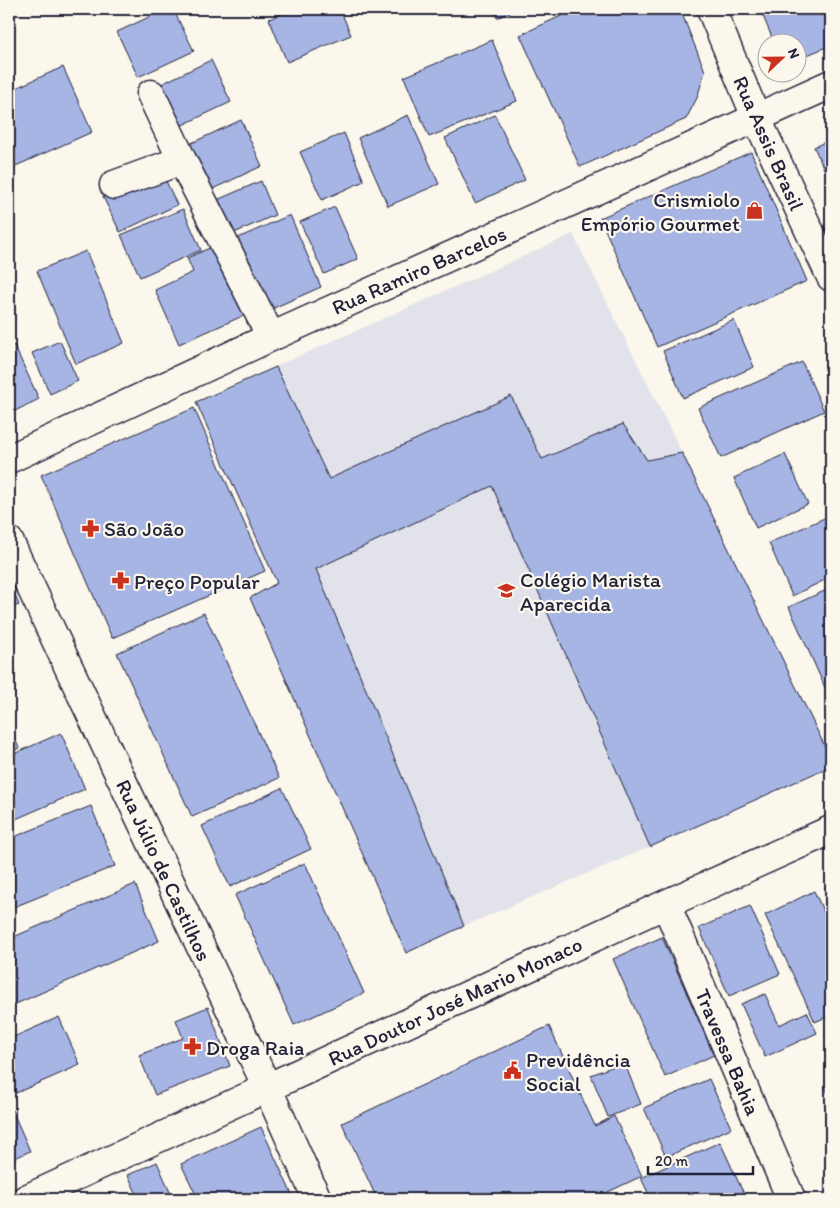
<svg xmlns="http://www.w3.org/2000/svg" width="840" height="1208" viewBox="0 0 840 1208" font-family="Itim,sans-serif">
	<style>
		.built { fill: #e2e3ea }
		.building { fill: #a6b5e4; stroke: #22223b }
		.lines { fill: none; stroke-linecap: round; stroke-linejoin: round }
		.minor-casing { stroke: #22223b; stroke-width: 31 }
		.major-casing { stroke: #22223b; stroke-width: 31 }
		.minor { stroke: #fbf7ec; stroke-width: 28 }
		.major { stroke: #fbf7ec; stroke-width: 28 }
		.labels { text-anchor: middle; dominant-baseline: central; stroke-width: 4.5; stroke-linejoin: round; paint-order: stroke }
		.street-label { font-size: 21px; fill: #22223b; stroke: #fbf7ec }
		.poi-label { font-size: 21px; fill: #22223b; stroke: #fbf7ec; text-anchor: start }
	</style>
	<rect width="100%" height="100%" fill="#fbf7ec"/>
	<filter id="ink" filterUnits="userSpaceOnUse"><feTurbulence type="fractalNoise" baseFrequency=".02" numOctaves="2"/><feDisplacementMap in="SourceGraphic" scale="10" xChannelSelector="R" yChannelSelector="G"/><feConvolveMatrix kernelMatrix="1 2 1 2 8 2 1 2 1" color-interpolation-filters="sRGB"/></filter>
	<g filter="url(#ink)">
		<!-- built -->
		<path class="built" d="M573,234l109,219 149,306v7l-181,81 -186,79 -58,27 -156,-355 27,-15 -81,-181z"/>
		<!-- building -->
		<path class="building" d="M166,9h7l21,42 -56,26 -21,-45z
			M294,9h46l11,26 -64,27 -18,-43z
			M493,9h24l-20,9z
			M576,9h104l25,62 -8,27 -11,21 -106,48 -60,-132z
			M760,9h71v36l-33,14v-17h-24z
			M492,40l25,61 -88,36 -25,-60z
			M211,60l20,42 -57,27 -19,-42z
			M63,67l29,65 -83,37v-78z
			M408,115l31,69 -51,22 -30,-68z
			M495,115l30,65 -50,23 -30,-65z
			M241,120l21,46 -58,27 -21,-46z
			M344,133l20,48 -42,19 -22,-48z
			M831,139v45l-17,-37z
			M751,152l56,129 -150,66 -57,-129z
			M161,170l16,35 -57,27 -17,-35z
			M261,181l14,34 -50,22 -15,-34z
			M335,207l23,52 -34,15 -24,-52z
			M183,209l18,41 -61,27 -19,-42z
			M290,215l31,72 -52,23 -31,-72z
			M214,246l31,69 -66,29 -24,-54 38,-18 -6,-14z
			M86,251l38,92 -48,21 -39,-93z
			M734,320l20,47 -71,31 -20,-47z
			M60,341l18,40 -28,13 -18,-41z
			M14,345l25,54 -30,15v-67z
			M802,362l22,49 -103,47 -23,-50z
			M276,367l53,112 182,-83 31,63 81,-35 24,36 35,-7 149,306v7l-181,81 -158,-361 -176,83 148,357 -58,27 -156,-355 27,-15 -81,-181z
			M194,408l71,163 -153,67 -71,-163z
			M785,454l23,50 -52,24 -22,-50z
			M831,515v62l-39,19 -23,-53z
			M9,581l10,24 -10,4z
			M831,588v113l-42,-94z
			M204,613l75,165 -87,39 -75,-164z
			M9,653l7,17 -7,4z
			M9,725l10,23 -10,5z
			M61,733l24,56 -76,33v-66z
			M282,788l29,61 -81,38 -28,-61z
			M91,806l24,60 -106,43v-70z
			M305,863l59,130 -70,32 -59,-130z
			M135,884l24,57 -150,66v-68z
			M831,885v18l-6,-16z
			M814,891l17,37v87l-16,7 -50,-107z
			M750,906l30,68 -51,22 -30,-68z
			M662,937l52,118 -49,22 -52,-118z
			M765,994l14,31 28,-13 10,21 -52,24 -24,-53z
			M208,1007l22,59 -75,29 -16,-40 44,-17 -7,-18z
			M59,1017l21,48 -64,28 -7,-18v-36z
			M549,1026l46,100 19,-10 28,60 -49,23h-216l-35,-76z
			M624,1062l17,42 -33,13 -17,-42z
			M709,1079l22,49 -65,29 -22,-49z
			M831,1084v17l-6,-14z
			M9,1103l21,48 -21,10z
			M261,1127l33,72h-96l-17,-35z
			M720,1142l24,52 -11,5h-82l-10,-21z
			M157,1162l16,37h-34l-11,-24z"/>
		<g class="lines">
			<defs>
				<path id="minor" d="M151,94l31,66 89,177
					M114,185l68,-25
					M9,459l262,-122 560,-253
					M666,904l125,295
					M26,1199l640,-295 165,-74"/>
				<path id="major" d="M711,9l45,108 75,160
					M9,541l258,546 50,112"/>
			</defs>
			<!-- minor casing -->
			<use href="#minor" class="minor-casing"/>
			<!-- major casing -->
			<use href="#major" class="major-casing"/>
			<!-- minor -->
			<use href="#minor" class="minor"/>
			<!-- major -->
			<use href="#major" class="major"/>
		</g>
	</g>
	<!-- icons -->
	<defs>
		<symbol id="shop-bare" viewBox="-9 -9 18 18"><path d="M-5-2.5h2.3a2.7 3.5 0 0 1 5.4 0H5L5.5 6h-11ZM-1.5-2.5h3a1.5 2.3 0 0 0-3 0Z" fill="#c8321e" stroke="#fbf7ec" stroke-width="2.5" paint-order="stroke"/></symbol>
		<symbol id="pharmacy-bare" viewBox="-9 -9 18 18"><path d="M-2-6h4v4h4v4h-4v4h-4v-4h-4v-4h4Z" fill="#c8321e" stroke="#fbf7ec" stroke-width="2.5" paint-order="stroke"/></symbol>
		<symbol id="school-bare" viewBox="-9 -9 18 18"><path d="M0-5L7-2L0 1L-7-2ZM-4 1L0 2.5L4 1V4Q0 6-4 4Z" fill="#c8321e" stroke="#fbf7ec" stroke-width="2.5" paint-order="stroke"/></symbol>
		<symbol id="civic-bare" viewBox="-9 -9 18 18"><path d="M-.6-6.5H3V-4.5H.6V-3L4-1V1h2V6H-6V1h2V-1L-.6-3ZM-1.2 2.5V6h2.4V2.5Z" fill="#c8321e" stroke="#fbf7ec" stroke-width="2.5" paint-order="stroke"/></symbol>
	</defs>
	<g fill-rule="evenodd">
		<use href="#shop-bare" x="742" y="198" width="25" height="25"/>
		<use href="#pharmacy-bare" x="78" y="516" width="25" height="25"/>
		<use href="#pharmacy-bare" x="108" y="568" width="25" height="25"/>
		<use href="#school-bare" x="494" y="578" width="25" height="25"/>
		<use href="#pharmacy-bare" x="180" y="1034" width="25" height="25"/>
		<use href="#civic-bare" x="500" y="1058" width="25" height="25"/>
	</g>
	<g class="labels">
		<!-- street labels -->
		<g class="street-label">
			<text transform="translate(769 143) rotate(66)">Rua Assis Brasil</text>
			<text transform="translate(419 270) rotate(-24)">Rua Ramiro Barcelos</text>
			<text transform="translate(164 870) rotate(65)">Rua Júlio de Castilhos</text>
			<text transform="translate(455 1001) rotate(-25)">Rua Doutor José Mario Monaco</text>
			<text transform="translate(728 1052) rotate(67)">Travessa Bahia</text>
		</g>
		<!-- poi labels -->
		<g class="poi-label">
			<text x="740" y="199" text-anchor="end">Crismiolo<tspan x="740" dy="24">Empório Gourmet</tspan></text>
			<text x="104" y="528">São João</text>
			<text x="520" y="579">Colégio Marista<tspan x="520" dy="24">Aparecida</tspan></text>
			<text x="134" y="581">Preço Popular</text>
			<text x="206" y="1047">Droga Raia</text>
			<text x="526" y="1059">Previdência<tspan x="526" dy="24">Social</tspan></text>
		</g>
	</g>
	<!-- margin -->
	<rect width="840" height="1208" fill="none" stroke="#fbf7ec" stroke-width="30"/>
	<rect x="15" y="15" width="810" height="1178" fill="none" stroke="#22223b" stroke-width="2" filter="url(#ink)"/>
	<!-- north arrow -->
	<g transform="translate(782 58) rotate(68)"><circle r="24" fill="#fbf7ec" stroke="#a4a2a5"/>
	<path d="M0-4L9 19L0 12L-9 19Z" fill="#c8321e"/>
	<text y="-8" font-size="14" font-weight="bold" text-anchor="middle" fill="#22223b">N</text>
	</g>
	<!-- scale -->
	<path d="M648 1166v8h105v-8" fill="none" stroke="#22223b" stroke-width="2.5"/>
	<text x="655" y="1166" font-size="15" fill="#22223b" stroke="#fbf7ec" stroke-width="4" paint-order="stroke">20 m</text>
</svg>
